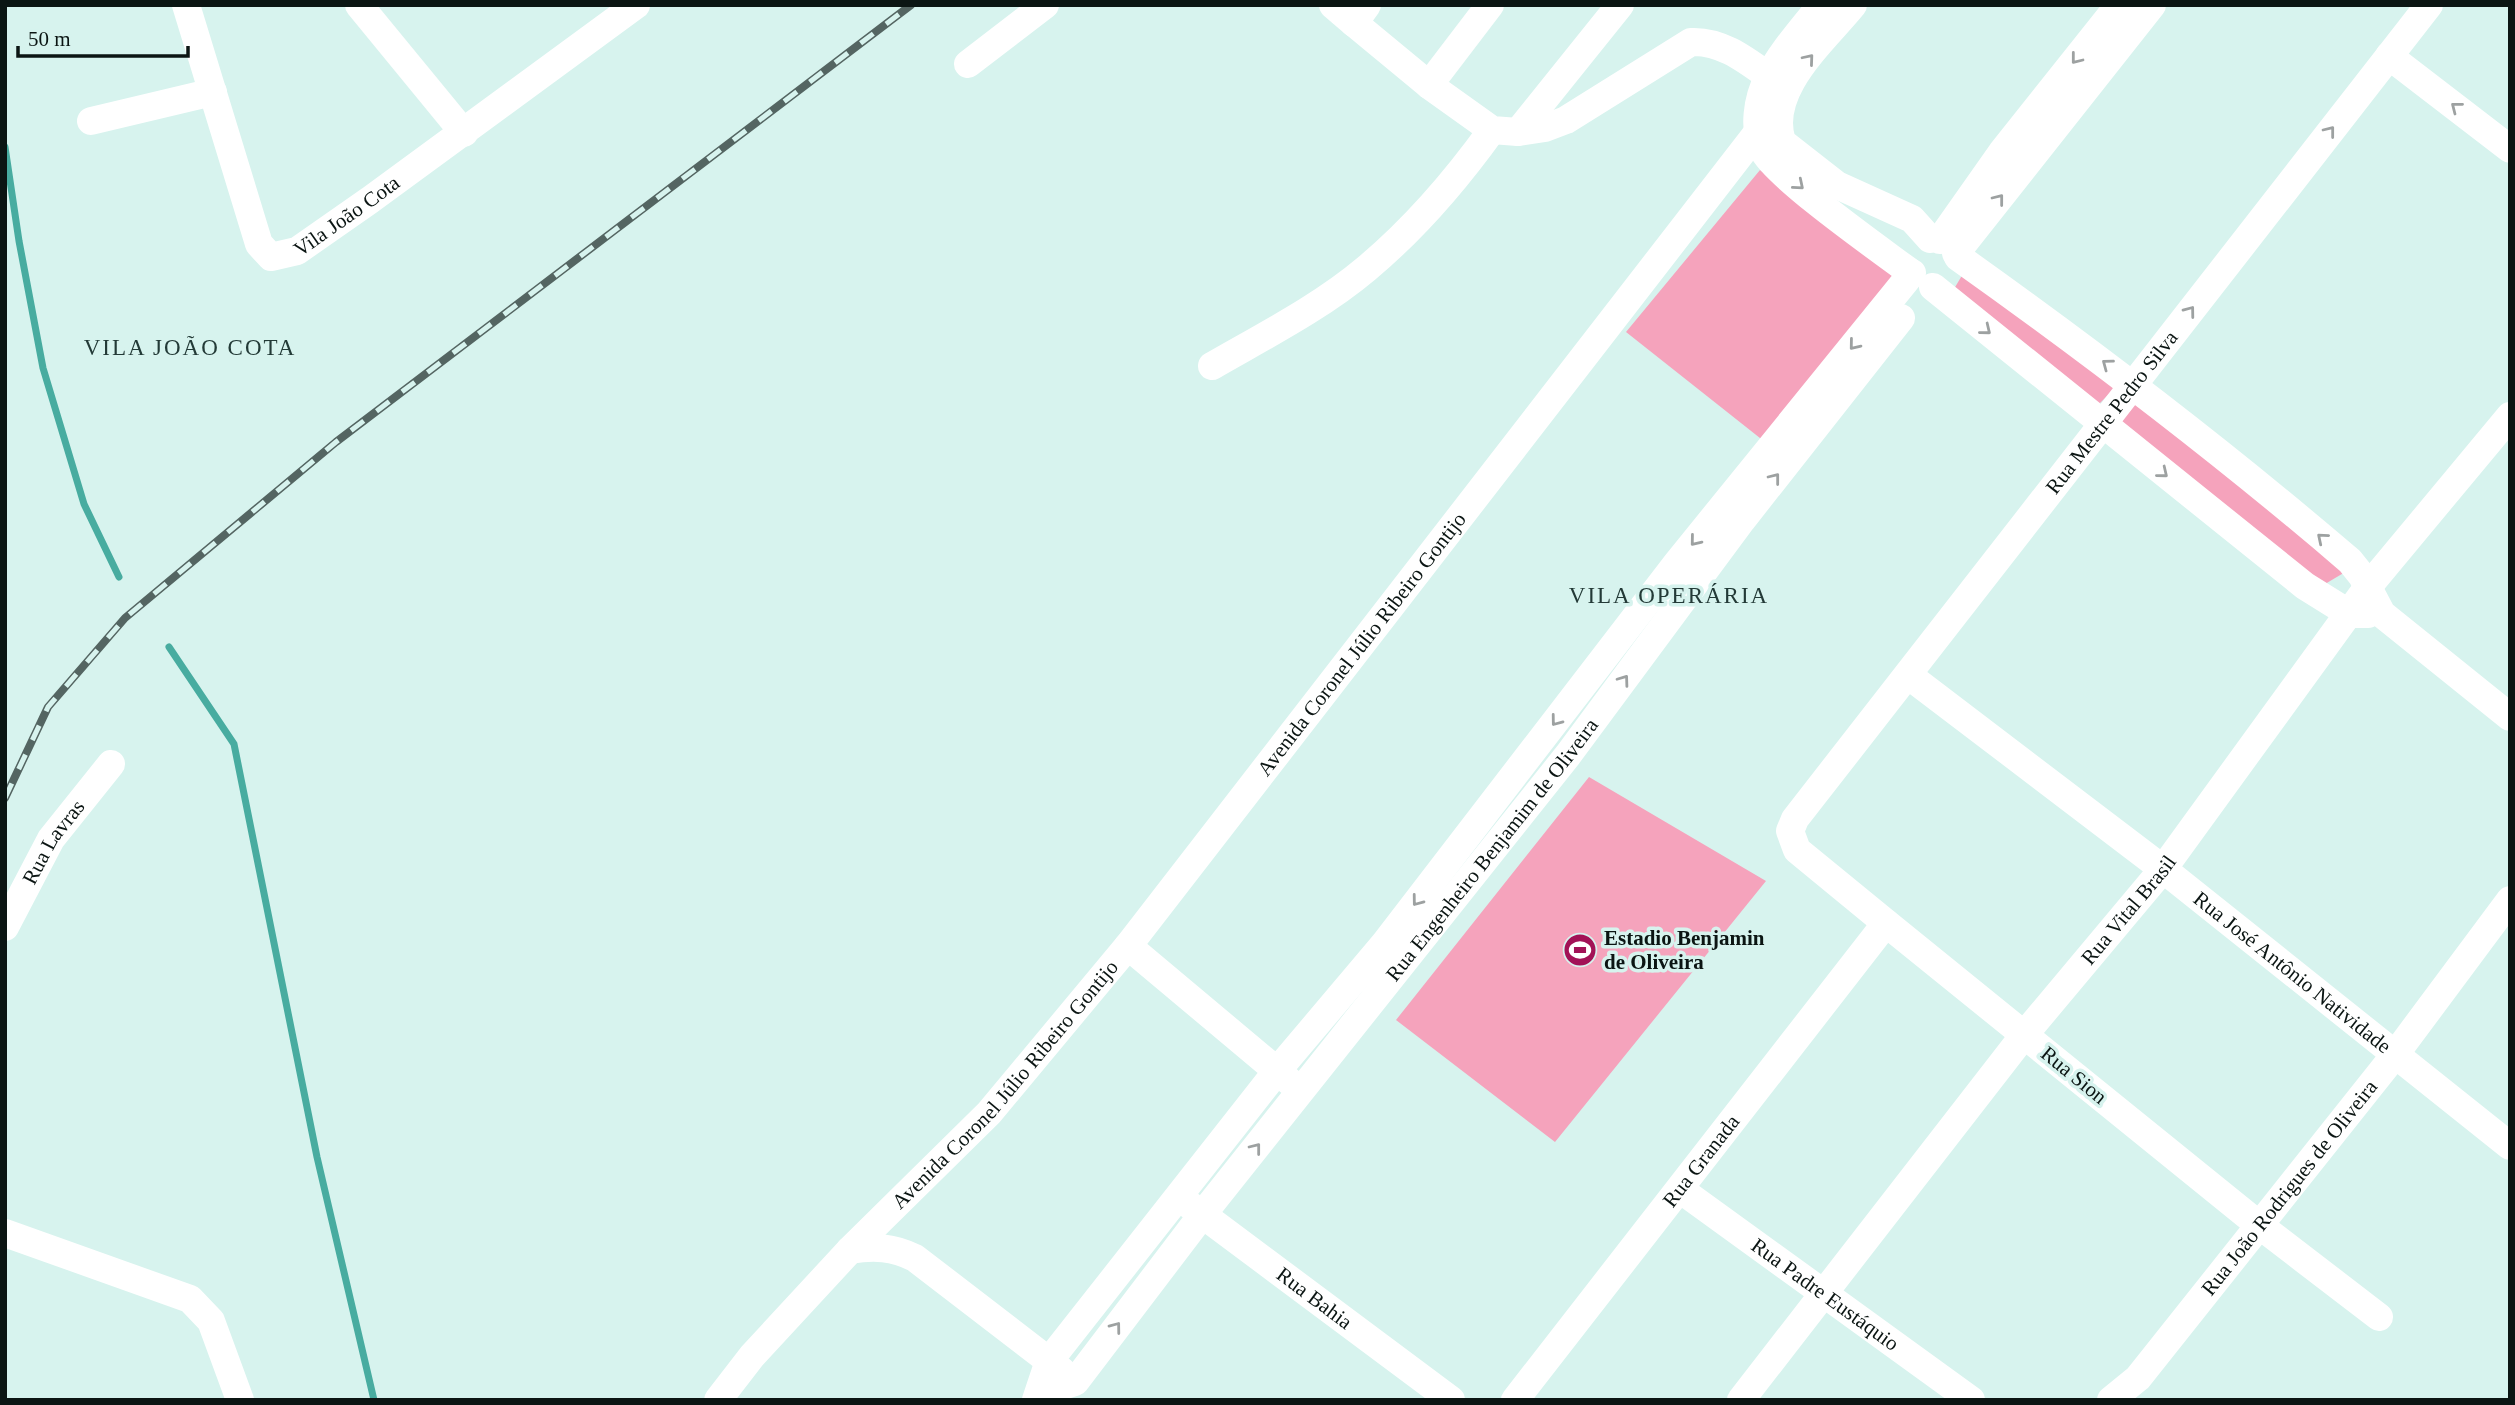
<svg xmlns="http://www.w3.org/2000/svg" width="2515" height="1405" viewBox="0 0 2515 1405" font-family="'Times New Roman',serif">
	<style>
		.green { fill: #f5a3bc }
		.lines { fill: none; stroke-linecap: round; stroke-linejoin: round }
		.stream { stroke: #48aca0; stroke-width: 7 }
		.minor { stroke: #fff; stroke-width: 28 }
		.rail-casing { stroke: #546562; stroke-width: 8 }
		.rail { stroke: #d7f3ee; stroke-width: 5; stroke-dasharray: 16; stroke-linecap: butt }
		.oneway { stroke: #9da1a1 }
		.labels { text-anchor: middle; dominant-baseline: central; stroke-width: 7; stroke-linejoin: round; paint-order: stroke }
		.street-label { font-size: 21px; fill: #0b1513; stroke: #d7f3ee }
		.poi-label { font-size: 21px; font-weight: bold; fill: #0b1513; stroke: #d7f3ee; text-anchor: start }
		.neighbourhood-label { font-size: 23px; letter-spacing: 2px; fill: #233a37; stroke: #d7f3ee }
	</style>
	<rect width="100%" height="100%" fill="#d7f3ee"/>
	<!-- green -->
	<path class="green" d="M1760,170l140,104 -135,168 -139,-110z
		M1967,267l151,118 -23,23 -144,-114z
		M2136,392l216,176 -32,19 -208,-166z
		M1589,777l177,104 -211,261 -159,-122z"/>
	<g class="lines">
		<!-- stream -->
		<path class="stream" d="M5,147l14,94 24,127 41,136 35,73
			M169,647l65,97 83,413 57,243"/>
		<!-- minor -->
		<g class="minor">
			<path id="s1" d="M186,5l73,239 12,13 26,-6 73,-51 266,-195"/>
			<path d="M359,5l105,128"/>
			<path d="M1333,5l21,18"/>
			<path d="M1367,5l-13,18 75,62 63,45 26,2 27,-4 21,-8 125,-78c37,-2 66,28 96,47"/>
			<path d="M1821,5c-18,23 -40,47 -53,73 -11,21 -15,51 -5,72 12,26 119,101 147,122"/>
			<path d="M1853,5c-30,37 -88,85 -71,137l55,43 75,34 18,20"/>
			<path d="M2389,56l121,93"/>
			<path d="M968,64l77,-59"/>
			<path d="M1429,85l61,-80"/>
			<path d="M91,121l122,-29"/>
			<path d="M1518,132l102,-127"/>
			<path d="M1940,240l62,-88 117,-147"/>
			<path d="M1956,253l196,-248"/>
			<path d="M1958,257c135,96 266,196 392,304l12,15 20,38 128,103"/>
			<path d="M1933,287l372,299 45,28h18"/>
			<path d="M1212,366c52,-30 109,-59 154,-97 48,-40 90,-89 126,-139"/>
			<path id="s2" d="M1908,675l255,194 347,277"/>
			<path id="s3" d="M5,927l46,-88 60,-75"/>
			<path d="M1128,946l161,135"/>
			<path id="s4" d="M1681,1190l290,210"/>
			<path id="s5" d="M1187,1203l264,197"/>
			<path d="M5,1233l185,66 21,22 29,79"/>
			<path d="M850,1250c24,-4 43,-3 65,8l147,113"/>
			<path id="s6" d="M2379,1317l-120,-92 -373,-302 -89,-73 -7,-19 5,-12 634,-814"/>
			<path id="s7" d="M1041,1393l34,-11 127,-167 366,-460 174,-235 159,-202"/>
			<path id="s8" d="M718,1400l34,-44 98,-106 139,-137 139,-167 629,-813 21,-20"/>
			<path d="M1036,1400l13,-39 228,-290 108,-128 292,-380 235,-290"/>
			<path id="s9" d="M1515,1400l371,-477"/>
			<path id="s10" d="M1741,1400l283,-365 139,-166 204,-281 143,-172"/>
			<path id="s11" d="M2111,1400l27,-22 256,-322 116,-156"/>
		</g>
		<defs>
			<path id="rail" d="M5,798l43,-91 77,-89 211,-176 575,-437"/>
		</defs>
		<!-- rail casing -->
		<use href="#rail" class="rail-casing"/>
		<!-- rail -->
		<use href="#rail" class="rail"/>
	</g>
	<!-- one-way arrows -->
	<defs><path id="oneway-chevron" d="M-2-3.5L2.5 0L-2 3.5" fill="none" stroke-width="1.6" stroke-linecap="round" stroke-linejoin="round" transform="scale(1.75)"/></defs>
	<g class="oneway">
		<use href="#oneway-chevron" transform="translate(1809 59) rotate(-50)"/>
		<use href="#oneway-chevron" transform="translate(2076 59) rotate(128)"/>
		<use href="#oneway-chevron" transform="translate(2456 107) rotate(-142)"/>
		<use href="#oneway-chevron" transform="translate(2330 131) rotate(-52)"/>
		<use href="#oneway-chevron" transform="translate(1799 185) rotate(40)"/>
		<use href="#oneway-chevron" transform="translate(1999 199) rotate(-52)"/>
		<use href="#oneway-chevron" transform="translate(2190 311) rotate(-53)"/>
		<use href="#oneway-chevron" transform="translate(1986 330) rotate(39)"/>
		<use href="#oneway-chevron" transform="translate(1854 345) rotate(129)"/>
		<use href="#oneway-chevron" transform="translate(2107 364) rotate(-143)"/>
		<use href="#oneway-chevron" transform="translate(2163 473) rotate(39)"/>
		<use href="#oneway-chevron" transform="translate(1775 478) rotate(-52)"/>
		<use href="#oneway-chevron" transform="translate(2322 538) rotate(-140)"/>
		<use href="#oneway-chevron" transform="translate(1695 541) rotate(129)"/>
		<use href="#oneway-chevron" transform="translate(1624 680) rotate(-54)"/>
		<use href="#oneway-chevron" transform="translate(1556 721) rotate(127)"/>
		<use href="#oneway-chevron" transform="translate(1417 901) rotate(127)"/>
		<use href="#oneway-chevron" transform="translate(1256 1148) rotate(-52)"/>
		<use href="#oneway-chevron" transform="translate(1116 1327) rotate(-53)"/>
	</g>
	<!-- icons -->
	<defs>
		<symbol id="stadium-disc" viewBox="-11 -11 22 22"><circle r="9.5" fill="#a21257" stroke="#d7f3ee"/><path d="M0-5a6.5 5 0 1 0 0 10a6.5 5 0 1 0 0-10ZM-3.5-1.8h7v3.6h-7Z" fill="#fff"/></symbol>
	</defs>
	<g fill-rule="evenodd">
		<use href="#stadium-disc" x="1561" y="931" width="38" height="38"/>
	</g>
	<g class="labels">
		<!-- street labels -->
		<g class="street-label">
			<text stroke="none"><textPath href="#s1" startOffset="355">Vila João Cota</textPath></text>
			<text stroke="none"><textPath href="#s6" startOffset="1295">Rua Mestre Pedro Silva</textPath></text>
			<text stroke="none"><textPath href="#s8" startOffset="994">Avenida Coronel Júlio Ribeiro Gontijo</textPath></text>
			<text stroke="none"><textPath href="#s3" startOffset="98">Rua Lavras</textPath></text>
			<text stroke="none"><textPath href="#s7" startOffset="712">Rua Engenheiro Benjamim de Oliveira</textPath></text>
			<text stroke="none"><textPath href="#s10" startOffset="625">Rua Vital Brasil</textPath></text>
			<text stroke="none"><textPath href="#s2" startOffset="486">Rua José Antônio Natividade</textPath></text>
			<text transform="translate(2074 1075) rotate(39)">Rua Sion</text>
			<text stroke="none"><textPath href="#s8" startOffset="427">Avenida Coronel Júlio Ribeiro Gontijo</textPath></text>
			<text stroke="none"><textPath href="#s9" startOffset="303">Rua Granada</textPath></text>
			<text stroke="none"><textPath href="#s11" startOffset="278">Rua João Rodrigues de Oliveira</textPath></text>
			<text stroke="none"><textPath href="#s4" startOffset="178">Rua Padre Eustáquio</textPath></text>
			<text stroke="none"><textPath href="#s5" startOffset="159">Rua Bahia</textPath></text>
		</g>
		<!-- poi labels -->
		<g class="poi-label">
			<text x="1604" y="938">Estadio Benjamin<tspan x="1604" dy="24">de Oliveira</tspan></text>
		</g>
		<!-- neighbourhood labels -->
		<g class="neighbourhood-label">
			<text x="190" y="347">VILA JOÃO COTA</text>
			<text x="1669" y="595">VILA OPERÁRIA</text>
		</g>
	</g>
	<!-- border -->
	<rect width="2515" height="1405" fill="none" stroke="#0b1513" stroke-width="14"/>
	<!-- scale -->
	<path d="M18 46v10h170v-10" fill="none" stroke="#0b1513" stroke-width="3.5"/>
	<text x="28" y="46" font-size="21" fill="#0b1513" stroke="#d7f3ee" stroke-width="5" paint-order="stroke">50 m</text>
</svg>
